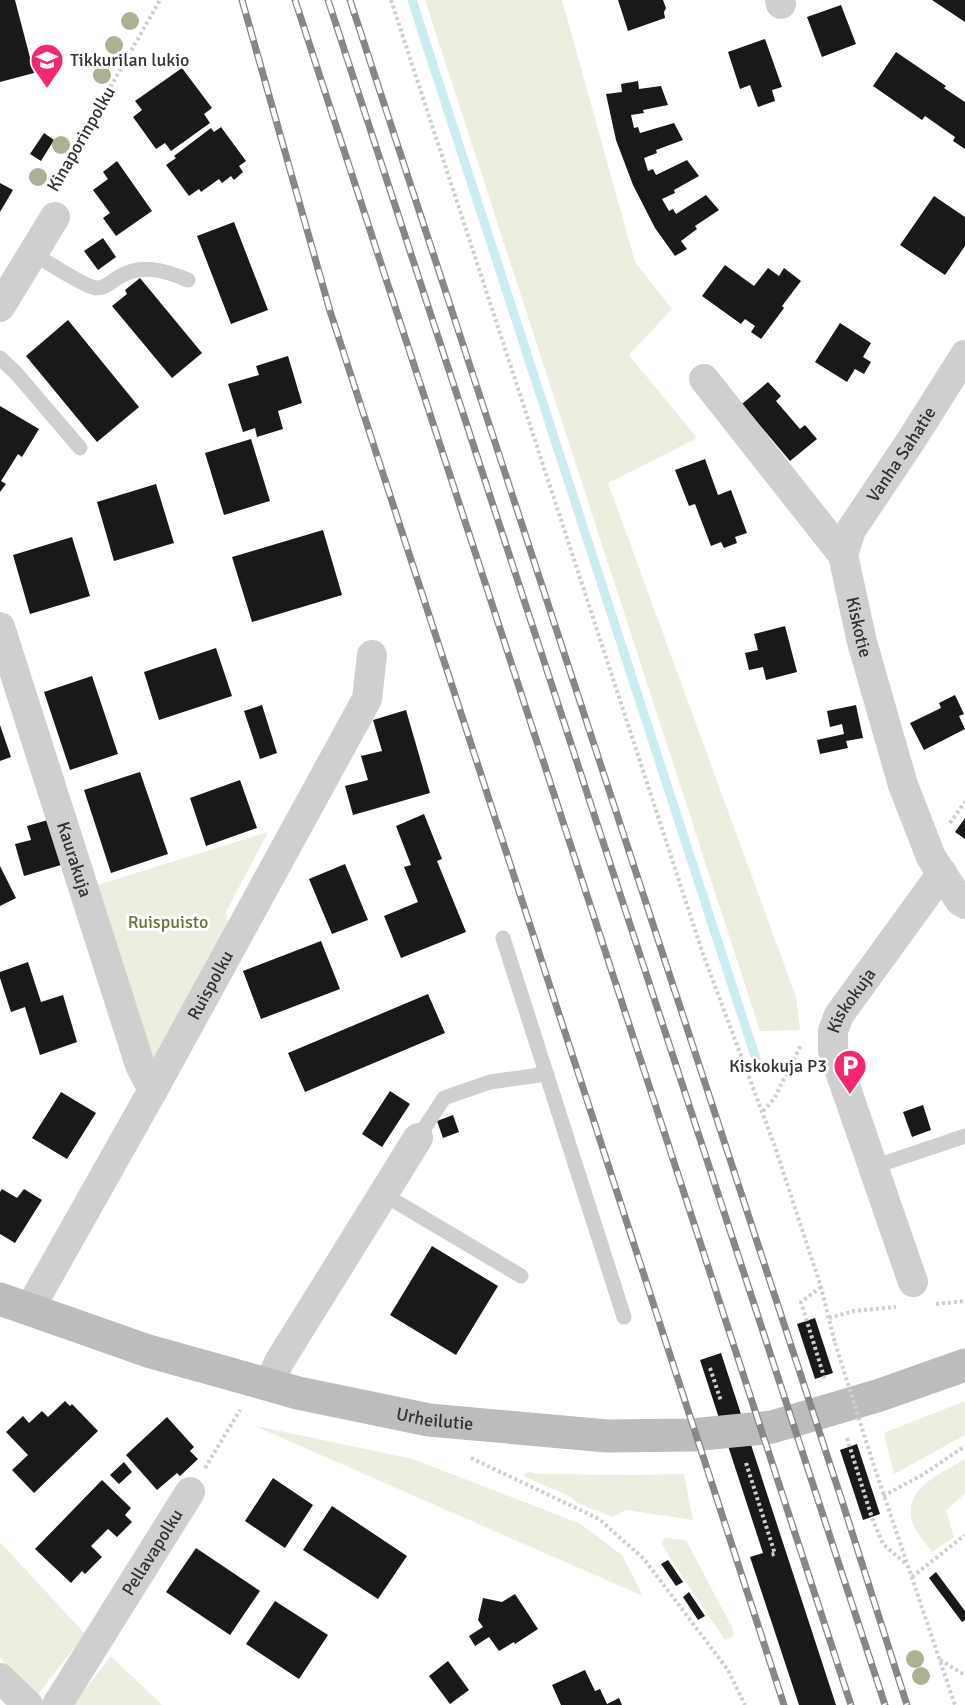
<svg xmlns="http://www.w3.org/2000/svg" width="965" height="1705" viewBox="0 0 965 1705" font-family="Signika,sans-serif">
	<style>
		.green { fill: #ecefdf }
		.lines { fill: none; stroke-linecap: round; stroke-linejoin: round }
		.stream { stroke: #cbecf0; stroke-width: 9 }
		.building { fill: #191919 }
		.path { stroke: #cfcfcf; stroke-width: 4; stroke-dasharray: 3 3; stroke-linecap: butt }
		.service { stroke: #cfcfcf; stroke-width: 15 }
		.minor { stroke: #cfcfcf; stroke-width: 30 }
		.secondary { stroke: #bcbcbc; stroke-width: 33 }
		.rail-casing { stroke: #878787; stroke-width: 7 }
		.rail { stroke: #fff; stroke-width: 4.5; stroke-dasharray: 14; stroke-linecap: butt }
		.path-bridge { stroke: #cfcfcf; stroke-width: 4; stroke-dasharray: 3 3; stroke-linecap: butt }
		.tree { fill: #aab293 }
		.labels { text-anchor: middle; dominant-baseline: central; stroke-width: 6; stroke-linejoin: round; paint-order: stroke }
		.poi-label { font-size: 18px; fill: #323232; stroke: #fff; text-anchor: start }
		.street-label { font-size: 18px; fill: #323232; stroke: #fff }
		.park-label { font-size: 18px; fill: #64733a; stroke: #fff }
	</style>
	<rect width="100%" height="100%" fill="#fff"/>
	<!-- green -->
	<path class="green" d="M425,0h137l73,262 37,47 -43,46 68,83 -89,45 188,514 4,33 -40,1z
		M268,832l-42,80 2,14 -71,138 -13,-17 -50,-161z
		M965,1401v34l-71,39 -10,-41z
		M252,1425l161,34 168,65 41,31 21,41z
		M965,1459v35l-19,16 8,27 -22,15c-6,-9 -17,-20 -20,-31 -9,-34 31,-48 53,-62z
		M529,1472l11,2 93,1 51,-1 9,46 -67,-10 -13,7 -36,-14 -6,-6 -46,-20 -1,-3z
		M664,1538l22,2 47,89 1,7 -9,4 -57,-85 -6,-11z
		M0,1542l85,92 -50,64 -35,-40z
		M111,1656l51,49h-89z"/>
	<g class="lines">
		<!-- stream -->
		<path class="stream" d="M412,0l344,1059"/>
	</g>
	<!-- building -->
	<path class="building" d="M0,0h15l19,73 -34,9z
		M618,0h45l3,8 -2,4 1,6 -37,13z
		M932,0h33v22z
		M841,5l15,39 -34,13 -15,-40z
		M765,39l17,48 -10,3 3,11 -17,6 -8,-22 -10,4 -12,-37z
		M896,52l50,34 -2,2 21,14v47l-12,-8 2,-4 -30,-21 -3,4 -49,-34z
		M182,68l30,40 -8,6 6,9 -39,28 -6,-8 -9,6 -23,-32 9,-7 -7,-9z
		M638,81l1,8 22,-3 7,19 -25,5 1,3 -13,2 3,13 4,-1 2,6 34,-10 9,17 -27,10 1,3 -13,5 4,13 5,-2 3,6 31,-15 12,16 -25,14 1,3 -13,6 7,12 4,-2 3,5 30,-19 13,15 -24,16 2,3 -16,12 6,8 -12,7 -20,-28 -22,-43 -17,-45 -10,-46 16,-2 -1,-8z
		M221,127l25,34 -7,5 4,6 -9,8 -3,-4 -9,7 -3,-4 -18,13 -2,-3 -10,7 -23,-31 10,-7 -2,-2 37,-28 3,4z
		M44,133l10,7 -13,21 -11,-7z
		M117,161l35,50 -36,25 -13,-18 7,-5 -17,-23 15,-11 -5,-7z
		M0,183l13,7 -13,22z
		M934,196l31,21v29l-20,29 -45,-30z
		M234,222l34,88 -37,14 -34,-88z
		M103,238l13,19 -18,13 -14,-19z
		M725,265l29,21 14,-18 11,8 5,-8 17,13 -19,25 2,2 -23,31 -10,-7 4,-6 -10,-7 -4,5 -39,-28z
		M140,278l62,75 -30,25 -60,-72 15,-12 -2,-4z
		M68,320l71,87 -42,35 -71,-86z
		M840,323l31,20 -8,14 8,5 -7,12 -9,-5 -8,13 -32,-20z
		M288,356l14,47 -24,8 5,18 -26,8 -2,-9 -12,4 -15,-48 31,-9 -3,-9z
		M768,382l13,14 -5,5 24,28 5,-4 12,14 -27,22 -48,-57z
		M0,406l39,23 -17,28 -4,-3 -10,16 -7,11 5,3 -6,8z
		M251,439l19,62 -46,14 -19,-62z
		M705,459l13,36 13,-5 16,43 -12,4 2,6 -13,5 -3,-6 -10,4 -16,-42 -6,2 -14,-36z
		M156,484l18,59 -60,18 -17,-59z
		M323,530l19,65 -90,27 -20,-65z
		M72,537l18,59 -60,18 -17,-59z
		M785,626l12,46 -31,8 -3,-13 -14,3 -4,-17 13,-3 -4,-16z
		M216,648l16,48 -73,24 -15,-48z
		M92,676l26,78 -48,16 -26,-78z
		M955,695l9,19 -5,2 6,13 -41,21 -14,-27 31,-15 -2,-5z
		M262,705l15,48 -17,6 -16,-48z
		M856,705l7,33 -17,3 2,7 -28,6 -3,-14 27,-6 -2,-10 -12,3 -3,-16z
		M406,710l24,83 -77,22 -8,-29 23,-6 -7,-24 21,-5 -9,-31z
		M0,725l11,32 -11,4z
		M140,772l28,82 -57,19 -27,-83z
		M240,780l17,48 -51,18 -16,-48z
		M424,814l18,45 -5,2 29,71 -65,26 -17,-42 34,-14 -14,-35 7,-2 -15,-39z
		M965,818v21l-10,-7z
		M48,820l13,45 -37,11 -9,-32 16,-4 -4,-14z
		M345,864l23,56 -36,14 -23,-55z
		M0,866l16,32 -16,8z
		M321,941l19,48 -79,30 -18,-48z
		M28,962l13,40 22,-7 14,47 -37,13 -15,-48 -14,5 -11,-34v-6z
		M428,994l17,39 -140,59 -17,-39z
		M390,1091l20,13 -28,43 -20,-13z
		M61,1092l35,21 -29,46 -35,-21z
		M923,1105l8,25 -19,7 -9,-25z
		M453,1115l6,17 -16,6 -6,-17z
		M2,1189l15,9 7,-9 18,11 -27,43 -15,-9v-42z
		M432,1246l66,40 -42,69 -66,-40z
		M815,1318l18,55 -18,6 -18,-55z
		M721,1353l115,352h-37l-49,-148 13,-4 -63,-193z
		M65,1401l5,5 2,-2 26,27 -64,62 -22,-23 16,-15 -22,-23 17,-16 6,7 13,-12 6,6z
		M167,1417l27,30 -4,4 8,8 -18,17 -3,-3 -20,17 -31,-35z
		M857,1444l23,70 -17,6 -23,-70z
		M124,1462l8,10 -13,12 -9,-9z
		M273,1478l40,27 -28,43 -40,-27z
		M102,1480l29,28 -6,7 7,7 -15,15 -9,-8 -17,17 11,11 -17,17 -3,-3 -11,12 -36,-34z
		M332,1506l75,50 -29,43 -75,-49z
		M196,1548l64,43 -30,44 -64,-43z
		M668,1560l15,22 -7,4 -15,-22z
		M936,1572l29,39v9l-3,2 -33,-44z
		M689,1592l16,24 -7,4 -15,-23z
		M515,1594l23,35 -23,15 -1,-2 -15,9 -10,-14 -14,9 -6,-10 14,-9 -5,-7 5,-22 19,4z
		M275,1601l53,34 -29,44 -53,-35z
		M448,1661l21,29 -19,14 -21,-28z
		M585,1670l10,21 5,-2 7,15 12,-6 3,7h-61l-9,-20z"/>
	<g class="lines">
		<!-- path -->
		<path class="path" d="M391,0l312,954 71,190 47,143 14,56
			M54,186l106,-186
			M950,823l15,-21
			M763,1111l11,-12 27,-54
			M821,1287l-20,15 24,78
			M936,1304l29,-3
			M829,1318l25,-7 42,-4
			M710,1368l11,33
			M847,1438l25,80 11,26 23,20
			M471,1458l128,61 45,40 84,111 17,35
			M746,1463l29,91 -6,1
			M873,1463l82,242
			M205,1468l35,-58
			M883,1496l41,-22 41,-28
			M912,1577l53,-42
			M940,1660l25,15"/>
		<!-- service -->
		<path class="service" d="M34,254c11,7 52,33 62,34 9,0 14,-5 21,-10 24,-15 47,-8 71,2
			M0,358l16,15 64,75
			M503,938l121,379
			M418,1138l26,-40 46,-16 57,-8
			M873,1167l92,-31
			M383,1194l138,82"/>
		<!-- minor -->
		<g class="minor">
			<path d="M780,0l1,4"/>
			<path d="M0,307l55,-90"/>
			<path id="s1" d="M704,379l139,176 19,87 41,143 28,72 29,44 5,3"/>
			<path id="s2" d="M843,555l8,-25 61,-91 53,-84"/>
			<path id="s3" d="M0,627l140,438 13,25"/>
			<path id="s4" d="M913,1282l-80,-231v-20l6,-16 103,-142"/>
			<path id="s5" d="M29,1310l124,-220 214,-391 5,-44"/>
			<path d="M269,1385l10,-23 139,-224"/>
			<path d="M0,1678l28,27"/>
			<path id="s6" d="M57,1705l133,-213"/>
		</g>
		<!-- secondary -->
		<path class="secondary" id="s7" d="M0,1299l148,52 150,42 131,27 178,16 85,-1 80,-8 108,-32 85,-30"/>
		<defs>
			<path id="rail" d="M242,0l88,311 454,1394
				M295,0l556,1705
				M328,0l557,1705
				M350,0l493,1504 64,201"/>
		</defs>
		<!-- rail casing -->
		<use href="#rail" class="rail-casing"/>
		<!-- rail -->
		<use href="#rail" class="rail"/>
		<!-- path-bridge -->
		<path class="path-bridge" d="M835,1343l38,120"/>
	</g>
	<!-- trees -->
	<g class="tree">
		<circle cx="130" cy="21" r="9"/>
		<circle cx="114" cy="45" r="9"/>
		<circle cx="102" cy="75" r="9"/>
		<circle cx="61" cy="145" r="9"/>
		<circle cx="38" cy="177" r="9"/>
		<circle cx="915" cy="1659" r="9"/>
		<circle cx="921" cy="1676" r="9"/>
	</g>
	<!-- icons -->
	<defs>
		<symbol id="school-pin" viewBox="-11 -11 22 30"><path d="M0 17L-7.5 6A9.5 9.5 0 1 1 7.5 6Z" fill="#f5286e" stroke="#fff"/><path d="M0-5L7-2L0 1L-7-2ZM-4 1L0 2.5L4 1V4Q0 6-4 4Z" fill="#fff"/></symbol>
		<symbol id="parking-pin" viewBox="-11 -11 22 30"><path d="M0 17L-7.5 6A9.5 9.5 0 1 1 7.5 6Z" fill="#f5286e" stroke="#fff"/><path d="M-3.5-5.5H1a3.5 3.5 0 0 1 0 7H-1V5.5H-3.5ZM-1-3.4V-.6H.8a1.4 1.4 0 0 0 0-2.8Z" fill="#fff"/></symbol>
	</defs>
	<g fill-rule="evenodd">
		<use href="#school-pin" x="28" y="41" width="38" height="52"/>
		<use href="#parking-pin" x="831" y="1047" width="38" height="52"/>
	</g>
	<g class="labels">
		<!-- poi labels -->
		<g class="poi-label">
			<text x="70" y="60">Tikkurilan lukio</text>
			<text x="827" y="1066" text-anchor="end">Kiskokuja P3</text>
		</g>
		<!-- street labels -->
		<g class="street-label">
			<text transform="translate(81 139) rotate(-60)">Kinaporinpolku</text>
			<text stroke="none"><textPath href="#s2" startOffset="117">Vanha Sahatie</textPath></text>
			<text stroke="none"><textPath href="#s1" startOffset="298">Kiskotie</textPath></text>
			<text stroke="none"><textPath href="#s3" startOffset="244">Kaurakuja</textPath></text>
			<text stroke="none"><textPath href="#s5" startOffset="372">Ruispolku</textPath></text>
			<text stroke="none"><textPath href="#s4" startOffset="300">Kiskokuja</textPath></text>
			<text stroke="none"><textPath href="#s7" startOffset="452">Urheilutie</textPath></text>
			<text stroke="none"><textPath href="#s6" startOffset="180">Pellavapolku</textPath></text>
		</g>
		<!-- park labels -->
		<g class="park-label">
			<text x="168" y="922">Ruispuisto</text>
		</g>
	</g>
</svg>
